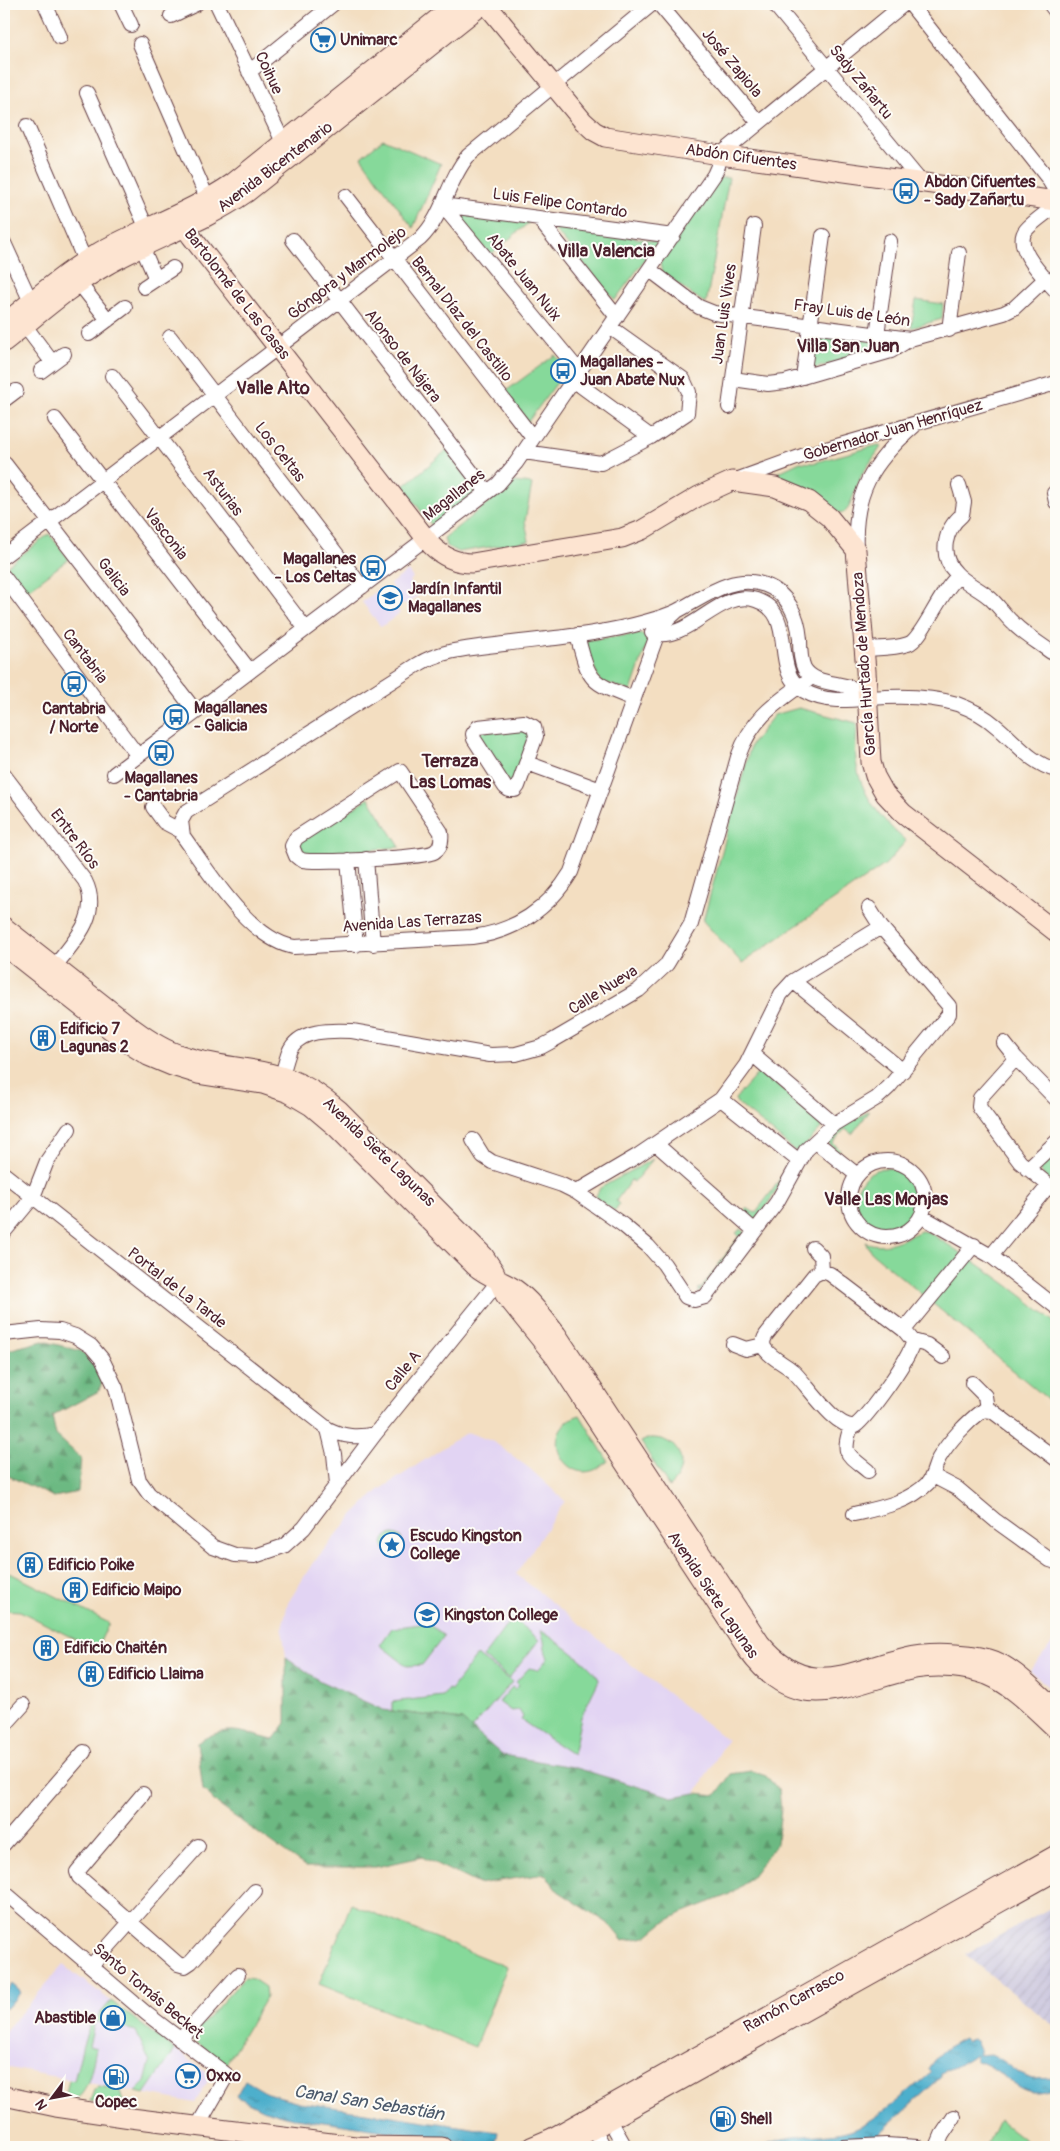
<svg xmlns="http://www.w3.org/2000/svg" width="1060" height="2151" viewBox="0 0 1060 2151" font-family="Pangolin,sans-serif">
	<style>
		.built { fill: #e2d4f3 }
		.industrial { fill: url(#industrial-furrows) }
		.green { fill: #86d99a; stroke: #687c62 }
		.forest { fill: url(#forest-firs); stroke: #5b6c56 }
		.water { fill: url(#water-ripples); stroke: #4c677c }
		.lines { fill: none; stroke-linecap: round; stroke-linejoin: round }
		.street-casing { stroke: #633c42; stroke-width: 16 }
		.secondary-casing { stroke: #633c42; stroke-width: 21 }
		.street { stroke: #fff; stroke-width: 14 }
		.secondary { stroke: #fde4d1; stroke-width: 19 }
		.labels { text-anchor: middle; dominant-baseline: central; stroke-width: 4; stroke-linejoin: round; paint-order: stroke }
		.poi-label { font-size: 16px; font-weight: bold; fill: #4a1f2b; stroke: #fdfcf7; text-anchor: start }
		.street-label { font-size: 16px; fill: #4a1f2b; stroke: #fdfcf7 }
		.neighbourhood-label { font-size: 18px; font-weight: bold; fill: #4a1f2b; stroke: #fdfcf7 }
		.water-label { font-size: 18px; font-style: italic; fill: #4b596b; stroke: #fdfcf7 }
	</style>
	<defs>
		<pattern id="industrial-furrows" width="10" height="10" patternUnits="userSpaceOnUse" patternTransform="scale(1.25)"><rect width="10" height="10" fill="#c5c0da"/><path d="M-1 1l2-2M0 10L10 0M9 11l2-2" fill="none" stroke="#aba5bb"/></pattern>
		<pattern id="forest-firs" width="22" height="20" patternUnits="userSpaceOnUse" patternTransform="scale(1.25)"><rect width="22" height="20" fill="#6cb982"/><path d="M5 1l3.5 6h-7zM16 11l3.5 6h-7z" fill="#5b966b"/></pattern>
		<pattern id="water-ripples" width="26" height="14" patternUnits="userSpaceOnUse" patternTransform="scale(1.25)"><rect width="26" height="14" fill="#4dafcc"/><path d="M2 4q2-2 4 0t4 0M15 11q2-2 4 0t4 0" fill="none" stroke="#428ea6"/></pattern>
	</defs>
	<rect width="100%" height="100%" fill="#fdfcf7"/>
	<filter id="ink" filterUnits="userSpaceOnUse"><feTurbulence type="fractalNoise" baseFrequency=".02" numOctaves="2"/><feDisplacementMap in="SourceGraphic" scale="10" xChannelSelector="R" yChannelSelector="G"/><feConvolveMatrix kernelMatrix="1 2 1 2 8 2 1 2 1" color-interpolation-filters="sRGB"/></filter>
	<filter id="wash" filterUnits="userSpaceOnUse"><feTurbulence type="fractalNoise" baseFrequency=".0096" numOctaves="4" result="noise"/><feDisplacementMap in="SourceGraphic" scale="20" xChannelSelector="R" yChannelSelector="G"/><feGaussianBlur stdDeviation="1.12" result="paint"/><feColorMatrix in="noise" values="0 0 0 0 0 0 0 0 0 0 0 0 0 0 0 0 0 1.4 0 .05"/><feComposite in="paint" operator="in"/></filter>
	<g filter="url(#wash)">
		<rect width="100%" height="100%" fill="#f3dec1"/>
		<!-- built -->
		<path class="built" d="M408,571l5,7 -4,3 10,14 -13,10 -2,-2 -7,5 3,5 -19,14 -19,-25 19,-15 5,7 7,-5 -3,-5z
			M467,1432l27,10 35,26 36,33 -49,73 211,166 -31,53 -24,4 -99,-30 -71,-12 -40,-35 -79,-10 -63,-29 -34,-24 -4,-29 6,-25 24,-39 42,-50 24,-23z
			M1056,1638v56l-26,-23z
			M63,1965l148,111 -16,27 -191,-36v-35z"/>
		<!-- industrial -->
		<path class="industrial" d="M1056,1905v123l-91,-74z"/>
		<!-- green -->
		<path class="green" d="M383,139l58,25 -28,64 -52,-71z
			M719,178h10l-23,126 -44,-31 -2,-10z
			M452,210l80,10 -42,35z
			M548,222l110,20 -43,58z
			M916,300l27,4 -1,15 -31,9z
			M814,332l74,10 -1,4 -77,24z
			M555,355l12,14 -40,54 -24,-30z
			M878,445l3,2 -19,27 -13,33 -4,5 -7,1 -34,-26 -25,-10v-5l21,-10 13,1z
			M447,450l31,42 -45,35 -30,-40z
			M514,482l18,2 -7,37 4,20 -71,11 -12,-6 -2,-8z
			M49,534l20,25 -44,33 -18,-26z
			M639,634l6,2 3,5 -17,50 -31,-10 -16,-37 4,-4z
			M799,708l58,15c0,14 -3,30 0,44 6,31 26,54 49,74l-20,23 -144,99 -39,-42 48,-176 23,-30z
			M525,725l7,6 -21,56 -35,-55z
			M369,798l31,49 -97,9 -6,-13z
			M759,1072l10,5 52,44 1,4 -1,3 -21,23h-5l-58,-48 -2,-4z
			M868,1111l1,1 -17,22 -7,-5 -12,14 7,7 -2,2 -13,-12 17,-14 20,-10z
			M1056,1149v38l-16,-15 -1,-4z
			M653,1159l-19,23 -3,-2 -15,21 3,3 -4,7 -17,-11 -2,-4 4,-8z
			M789,1164l1,6 -33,50 -5,1 -10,-8 5,-5 8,5 17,-22z
			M856 1199a31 31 0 1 1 62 0a31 31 0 1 1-62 0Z
			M741,1229l4,3 1,5 -47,56v-5l2,1 38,-53 -3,-3z
			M921,1231l7,1c45,28 88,56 128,92v82l-185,-154 -6,-10c21,8 37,-3 56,-11z
			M580,1415l28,46c-39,37 -76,-31 -28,-46z
			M649,1438c31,-2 43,29 20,49l-28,-45z
			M383 1544a10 10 0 1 1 20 0a10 10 0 1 1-20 0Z
			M10,1573l99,50 -13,27 -76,-39 -16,-1v-31z
			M512,1618l27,22 -30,38 -26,-21z
			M427,1623l17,13 -22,29 -15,1 -27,-21 12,-17z
			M540,1630c14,9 54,36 59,50l-18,37 -8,38 -52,-35 2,-3 -4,-7 -8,1 -12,-9 13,-15 3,2 4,-4 -3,-3 13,-14 9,2 10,-12c-5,-10 -2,-18 -8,-28z
			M477,1655l35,27 -41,47 -9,-9 -70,-9v-9l51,-6 5,-7 3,1z
			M351,1904l156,63 -32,80 -156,-63z
			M246,1978l7,1 12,8 1,10 -40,67 -36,-26 53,-59z
			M111,2001l64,49 -30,44 -10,-2 10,-10 5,-19 -14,-32 -41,-10 -6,25 7,2c-4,19 -7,54 -32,53l5,-21 5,1 9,-36 7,-20z
			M99,2086l21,4 4,15 -1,1 -33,-5 4,-11z
			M999,2120l32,25 -2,2h-43z"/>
		<!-- forest -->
		<path class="forest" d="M43,1341l38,10 24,23 -6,17 -47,25 4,19 25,23 -3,34 -24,5 -50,-23v-123z
			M286,1657l34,24 63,29 79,10 40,35 71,12 99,30 24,-4 20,2 15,-21 20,-3 15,5 13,14 2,19 -4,34 -29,38 -20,14 -46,18 -19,10 -17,14 -23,4 -14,-17 -51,-33 -13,-17 -67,10 -56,-27 -46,10h-70l-89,-63 -14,-14 -6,-47c31,-20 43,-11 76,-3l13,-17z"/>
		<!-- water -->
		<path class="water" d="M12,1984l9,8 -15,17 -2,-2v-13z
			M963,2038l3,3 6,-2 4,2 4,9 -2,5 13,-1 6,3 21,16 14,6 24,-1v10c-6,2 -13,4 -19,4 -22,2 -39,-28 -62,-31v-7c-5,4 -24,16 -30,16l-1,3 -3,1v3l-62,57c-26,16 -87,13 -118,13 28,-16 60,-8 89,-17 28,-9 58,-39 81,-58l-3,-3c7,-13 22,-25 35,-31z
			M245,2080l22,13 32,9 199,30 -3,15 -206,-30 -27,-8 -26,-13z"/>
	</g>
	<g filter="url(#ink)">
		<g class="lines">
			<defs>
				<path id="street" d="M45,4l15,33
					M121,4l10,21
					M217,4l67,140 4,5
					M659,4l100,119
					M774,4l147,178
					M910,4l137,173 9,15
					M1050,4l6,8
					M171,16l25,-12
					M140,44l68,156
					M249,72l84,-68
					M87,93l60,136
					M27,126l58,135
					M346,196l187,242
					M442,205l231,31
					M442,205l137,166
					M1056,205c-9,8 -21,15 -30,25 -14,17 19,48 30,61
					M538,218l79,99
					M293,240l194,252
					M4,243l27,59
					M142,247l14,32
					M650,270l49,37 15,6 196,26 94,-26 10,-5 32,-30
					M79,283l29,37
					M144,287l29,-19
					M25,326l27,36
					M949,330l10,-77
					M89,334l36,-27
					M877,335l13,-94
					M170,337l192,250
					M41,371l23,-17
					M112,376l194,253
					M803,377l20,-141
					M733,379l35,5 17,-2 106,-31 19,-12
					M573,380l78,57
					M4,400l12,-9
					M729,407l25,-181
					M55,419l195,252
					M524,452l77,11 50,-26 36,-24 2,-21 -6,-13 -73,-52
					M5,464l191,248
					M733,481l69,-25 254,-73
					M959,485l5,17 -2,13c-17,14 -24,40 -6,58 9,10 24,16 34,25 9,8 15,18 24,26 11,11 25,19 37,28
					M1054,493l2,9
					M856,550c-3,-57 16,-87 58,-124
					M4,556l416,-317c24,-23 27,-58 48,-83l184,-152
					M4,577l134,179
					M676,612l-11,10 -8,13 -86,237c-22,37 -57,60 -99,65l-178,10c-45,-8 -85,-75 -111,-111l-2,-15 5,-9 231,-147c26,-16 56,-17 87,-21 46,-6 96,-9 141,-22 11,-3 22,-6 32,-11 27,-14 56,-38 88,-26 23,8 33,31 35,54 0,9 0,20 4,29 9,16 32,14 48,20 6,2 11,6 16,10
					M652,633c38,10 66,-45 104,-33 43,14 13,71 48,91 26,15 55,7 82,6 24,-1 48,0 71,7 14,5 28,12 39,22 20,16 34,37 60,44
					M577,635c13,48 11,46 57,64
					M864,649c14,-1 30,0 44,-5 14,-4 32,-54 51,-68
					M524,722l10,5 2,9 -18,50 -3,4h-6l-4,-3 -31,-48 -1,-5 5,-7z
					M527,763l74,27
					M400,771l41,61c1,8 0,16 -7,20 -9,6 -119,11 -132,8 -3,-1 -4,-2 -6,-4l-4,-10 4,-8z
					M114,774l384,-290 18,-21 198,-288 4,-9 2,-11 184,-151
					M4,775l81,106c17,34 -11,60 -30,85l-8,5
					M153,807l11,15 17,9
					M366,859l7,85
					M348,860l8,85
					M793,981l110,90
					M1004,1043l12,15 40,41
					M752,1054l82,70
					M1016,1058l-36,40 -1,9 41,55 36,29
					M279,1085c4,-11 6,-22 10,-33 9,-23 43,-22 63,-21l138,24 26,-1 25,-7 11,-6 87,-51 28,-26 24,-40 47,-167c14,-41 41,-56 74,-80
					M721,1099l78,62
					M473,1140l10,16 9,6 70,23 14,7 47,33 25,21 16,18 22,33 8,3 11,-3 72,-95 29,-52 28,-26 43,-26 12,-11 60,-73v-8l-68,-79 -12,-19
					M816,1142l41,33
					M656,1144l99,87
					M849 1199a38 38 0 1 1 76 0a38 38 0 1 1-76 0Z
					M1027,1169l29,-27
					M4,1174l324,255c16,8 29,9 47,5
					M576,1192l61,-36 84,-57 25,-34 35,-71 12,-13 88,-54
					M921,1216l70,40 65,51
					M4,1232l29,-35 14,-36 22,-32
					M813,1248l8,8 1,15
					M991,1256l58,-71
					M822,1271l8,3 74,56 9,11c0,14 -46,76 -58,85 -20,3 -48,-42 -62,-55 -8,-7 -22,-13 -28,-22 -3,-5 -2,-9 1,-14l48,-60z
					M904,1330l70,-85
					M4,1334l37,-4 19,1 15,5 16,10 11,13 14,29 23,92 10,14 64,53 22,8 20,1 29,-10 20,-18 71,-94 123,-152
					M913,1341l14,4 16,12
					M733,1344l13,5 17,-4
					M972,1383l13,13 2,13
					M851,1426c-9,29 -5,27 17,45
					M328,1429l6,25 3,30
					M933,1476l25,13 38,32 54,39 6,2
					M854,1514c26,-6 54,-11 74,-31 6,-8 6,-16 11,-25 10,-17 28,-36 44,-48l9,1 64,48
					M4,1726l19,-21
					M143,1794l-66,78 2,5 99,87 7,2 6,-4 64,-71
					M4,1844l80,-92
					M4,1892l143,122 80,61 -30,52
					M91,1966l107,-120
					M180,2040l58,-65
					M606,2113l19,34
					M590,2122l14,25
					M843,2147l43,-2 32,2
					M937,2147l5,-12 12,-18"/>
				<path id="secondary" d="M486,4l97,117 11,10 11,6 115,18 336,46
					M177,215l14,21 240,309c12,12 25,18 41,18l150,-25 20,-8 57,-34 33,-15 43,6 34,14 20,16 27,33 10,121 5,91 4,14 10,18 18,19 153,119
					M4,324c31,-26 62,-53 97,-73 44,-24 91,-40 132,-68l223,-179
					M4,342c33,-26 66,-56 103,-77 46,-26 96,-42 139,-72l237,-189
					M4,927l130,102c15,11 30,21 47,26 36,13 74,11 109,24 18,7 34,18 49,31l145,146 10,15 11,24 50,62 193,294c52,71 102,31 167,18 23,-4 50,-2 72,6 27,11 48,35 69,54
					M4,946l122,96 22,14 24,10 26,8 65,10 26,9 22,13 26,22 138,138c14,12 27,14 40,23 17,12 30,31 42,46l203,308c48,58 87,28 146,14 23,-6 60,-4 83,2 23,6 49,35 67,50
					M4,2096l52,11 75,11 232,29
					M568,2143l488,-272
					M356,2146l86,1
					M531,2147l21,-9 504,-283"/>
			</defs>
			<!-- street casing -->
			<use href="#street" class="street-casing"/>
			<!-- secondary casing -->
			<use href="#secondary" class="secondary-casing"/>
			<!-- street -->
			<use href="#street" class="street"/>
			<!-- secondary -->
			<use href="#secondary" class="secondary"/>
		</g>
	</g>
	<!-- icons -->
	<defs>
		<symbol id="supermarket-ring" viewBox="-11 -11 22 22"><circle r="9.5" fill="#fdfcf7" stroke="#1f6fb2" stroke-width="1.5"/><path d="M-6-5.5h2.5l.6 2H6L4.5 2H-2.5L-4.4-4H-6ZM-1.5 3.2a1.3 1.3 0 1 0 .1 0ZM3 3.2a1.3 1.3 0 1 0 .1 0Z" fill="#1f6fb2"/></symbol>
		<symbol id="bus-ring" viewBox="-11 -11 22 22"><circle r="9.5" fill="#fdfcf7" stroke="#1f6fb2" stroke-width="1.5"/><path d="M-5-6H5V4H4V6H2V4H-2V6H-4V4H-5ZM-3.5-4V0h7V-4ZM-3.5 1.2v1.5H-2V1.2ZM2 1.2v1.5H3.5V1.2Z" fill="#1f6fb2"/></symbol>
		<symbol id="school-ring" viewBox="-11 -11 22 22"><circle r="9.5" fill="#fdfcf7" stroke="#1f6fb2" stroke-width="1.5"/><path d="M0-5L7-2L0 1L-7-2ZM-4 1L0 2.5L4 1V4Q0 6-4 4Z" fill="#1f6fb2"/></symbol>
		<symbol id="building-ring" viewBox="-11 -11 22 22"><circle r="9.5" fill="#fdfcf7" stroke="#1f6fb2" stroke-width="1.5"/><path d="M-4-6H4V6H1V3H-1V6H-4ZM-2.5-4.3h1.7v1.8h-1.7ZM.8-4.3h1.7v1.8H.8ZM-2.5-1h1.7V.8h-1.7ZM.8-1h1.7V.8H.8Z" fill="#1f6fb2"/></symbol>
		<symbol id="sight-ring" viewBox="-11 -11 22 22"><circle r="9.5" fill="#fdfcf7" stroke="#1f6fb2" stroke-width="1.5"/><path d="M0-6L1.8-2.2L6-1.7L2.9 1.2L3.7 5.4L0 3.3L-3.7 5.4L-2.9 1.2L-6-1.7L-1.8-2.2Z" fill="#1f6fb2"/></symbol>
		<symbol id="shop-ring" viewBox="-11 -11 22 22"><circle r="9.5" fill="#fdfcf7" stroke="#1f6fb2" stroke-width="1.5"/><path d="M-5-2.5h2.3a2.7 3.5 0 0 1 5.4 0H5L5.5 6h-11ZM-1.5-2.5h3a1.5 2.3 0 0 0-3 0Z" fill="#1f6fb2"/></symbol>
		<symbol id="fuel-ring" viewBox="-11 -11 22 22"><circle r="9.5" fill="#fdfcf7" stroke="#1f6fb2" stroke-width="1.5"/><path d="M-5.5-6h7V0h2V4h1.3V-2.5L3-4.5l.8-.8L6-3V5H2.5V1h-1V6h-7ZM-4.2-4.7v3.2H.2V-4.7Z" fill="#1f6fb2"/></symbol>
	</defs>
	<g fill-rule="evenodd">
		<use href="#supermarket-ring" x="309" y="26" width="28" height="28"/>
		<use href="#bus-ring" x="892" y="177" width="28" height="28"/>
		<use href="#bus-ring" x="549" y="357" width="28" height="28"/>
		<use href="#bus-ring" x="359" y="554" width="28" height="28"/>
		<use href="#school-ring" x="376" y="584" width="28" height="28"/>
		<use href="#bus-ring" x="60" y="670" width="28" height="28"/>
		<use href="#bus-ring" x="162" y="703" width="28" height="28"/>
		<use href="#bus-ring" x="147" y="739" width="28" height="28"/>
		<use href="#building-ring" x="29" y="1024" width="28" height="28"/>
		<use href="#sight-ring" x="378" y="1531" width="28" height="28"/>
		<use href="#building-ring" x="16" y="1551" width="28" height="28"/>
		<use href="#building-ring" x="61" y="1576" width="28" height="28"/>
		<use href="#school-ring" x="413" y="1601" width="28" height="28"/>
		<use href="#building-ring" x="32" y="1634" width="28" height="28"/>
		<use href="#building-ring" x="77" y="1660" width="28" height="28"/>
		<use href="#shop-ring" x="99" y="2004" width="28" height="28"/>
		<use href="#supermarket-ring" x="174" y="2062" width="28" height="28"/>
		<use href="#fuel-ring" x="102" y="2063" width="28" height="28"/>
		<use href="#fuel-ring" x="709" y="2105" width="28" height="28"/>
	</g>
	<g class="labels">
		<!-- poi labels -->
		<g class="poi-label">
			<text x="340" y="40">Unimarc</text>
			<text x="924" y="182">Abdon Cifuentes<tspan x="924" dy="18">- Sady Zañartu</tspan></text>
			<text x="580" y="362">Magallanes -<tspan x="580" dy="18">Juan Abate Nux</tspan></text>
			<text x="356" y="559" text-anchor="end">Magallanes<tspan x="356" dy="18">- Los Celtas</tspan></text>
			<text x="408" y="589">Jardín Infantil<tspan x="408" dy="18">Magallanes</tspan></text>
			<text x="194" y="708">Magallanes<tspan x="194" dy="18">- Galicia</tspan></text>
			<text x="74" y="709" text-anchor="middle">Cantabria<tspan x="74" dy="18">/ Norte</tspan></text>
			<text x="161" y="778" text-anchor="middle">Magallanes<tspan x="161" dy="18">- Cantabria</tspan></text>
			<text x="60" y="1029">Edificio 7<tspan x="60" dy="18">Lagunas 2</tspan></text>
			<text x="410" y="1536">Escudo Kingston<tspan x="410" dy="18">College</tspan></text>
			<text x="48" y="1565">Edificio Poike</text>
			<text x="92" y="1590">Edificio Maipo</text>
			<text x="444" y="1615">Kingston College</text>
			<text x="64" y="1648">Edificio Chaitén</text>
			<text x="108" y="1674">Edificio Llaima</text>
			<text x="96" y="2018" text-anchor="end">Abastible</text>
			<text x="206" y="2076">Oxxo</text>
			<text x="116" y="2102" text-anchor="middle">Copec</text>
			<text x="740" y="2119">Shell</text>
		</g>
		<!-- street labels -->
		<g class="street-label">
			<text transform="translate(732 63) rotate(50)">José Zapiola</text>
			<text transform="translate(269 73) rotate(65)">Coihue</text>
			<text transform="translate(861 82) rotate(51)">Sady Zañartu</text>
			<text transform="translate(741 157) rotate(8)">Abdón Cifuentes</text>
			<text transform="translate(275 167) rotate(-37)">Avenida Bicentenario</text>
			<text transform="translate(560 203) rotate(8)">Luis Felipe Contardo</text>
			<text transform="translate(347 273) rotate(-37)">Góngora y Marmolejo</text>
			<text transform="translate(524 277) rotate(51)">Abate Juan Nuix</text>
			<text transform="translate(237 294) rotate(52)">Bartolomé de Las Casas</text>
			<text transform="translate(852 313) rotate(8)">Fray Luis de León</text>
			<text transform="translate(724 314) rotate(-82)">Juan Luis Vives</text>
			<text transform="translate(462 319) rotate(52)">Bernal Díaz del Castillo</text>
			<text transform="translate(403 356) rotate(52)">Alonso de Nájera</text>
			<text transform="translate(893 430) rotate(-16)">Gobernador Juan Henríquez</text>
			<text transform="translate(280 452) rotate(52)">Los Celtas</text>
			<text transform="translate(223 492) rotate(53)">Asturias</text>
			<text transform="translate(454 495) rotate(-38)">Magallanes</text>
			<text transform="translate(166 534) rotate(52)">Vasconia</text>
			<text transform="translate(114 577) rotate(53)">Galicia</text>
			<text transform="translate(85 656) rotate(53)">Cantabria</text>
			<text transform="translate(864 664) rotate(-94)">García Hurtado de Mendoza</text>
			<text transform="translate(75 839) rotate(53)">Entre Ríos</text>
			<text transform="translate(412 922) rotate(-4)">Avenida Las Terrazas</text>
			<text transform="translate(603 990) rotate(-32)">Calle Nueva</text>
			<text transform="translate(379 1152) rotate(44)">Avenida Siete Lagunas</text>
			<text transform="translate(177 1288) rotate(38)">Portal de La Tarde</text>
			<text transform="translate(403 1371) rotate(-51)">Calle A</text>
			<text transform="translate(713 1595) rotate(56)">Avenida Siete Lagunas</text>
			<text transform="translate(148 1991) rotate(40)">Santo Tomás Becket</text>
			<text transform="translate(794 2001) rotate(-29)">Ramón Carrasco</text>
		</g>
		<!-- neighbourhood labels -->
		<g class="neighbourhood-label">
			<text x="606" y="251">Villa Valencia</text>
			<text x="848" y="346">Villa San Juan</text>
			<text x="273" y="388">Valle Alto</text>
			<text x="450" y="761">Terraza<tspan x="450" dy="21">Las Lomas</tspan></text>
			<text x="886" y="1199">Valle Las Monjas</text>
		</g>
		<!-- water labels -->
		<g class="water-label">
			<text transform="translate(369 2103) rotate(9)">Canal San Sebastián</text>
		</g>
	</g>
	<!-- margin -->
	<rect width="1060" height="2151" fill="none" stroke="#fdfcf7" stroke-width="20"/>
	<!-- north arrow -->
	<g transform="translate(52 2098) rotate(238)" stroke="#fdfcf7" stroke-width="4" paint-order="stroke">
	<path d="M0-4L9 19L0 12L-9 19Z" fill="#4a1f2b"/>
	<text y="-8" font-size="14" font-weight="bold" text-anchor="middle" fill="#4a1f2b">N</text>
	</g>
</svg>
